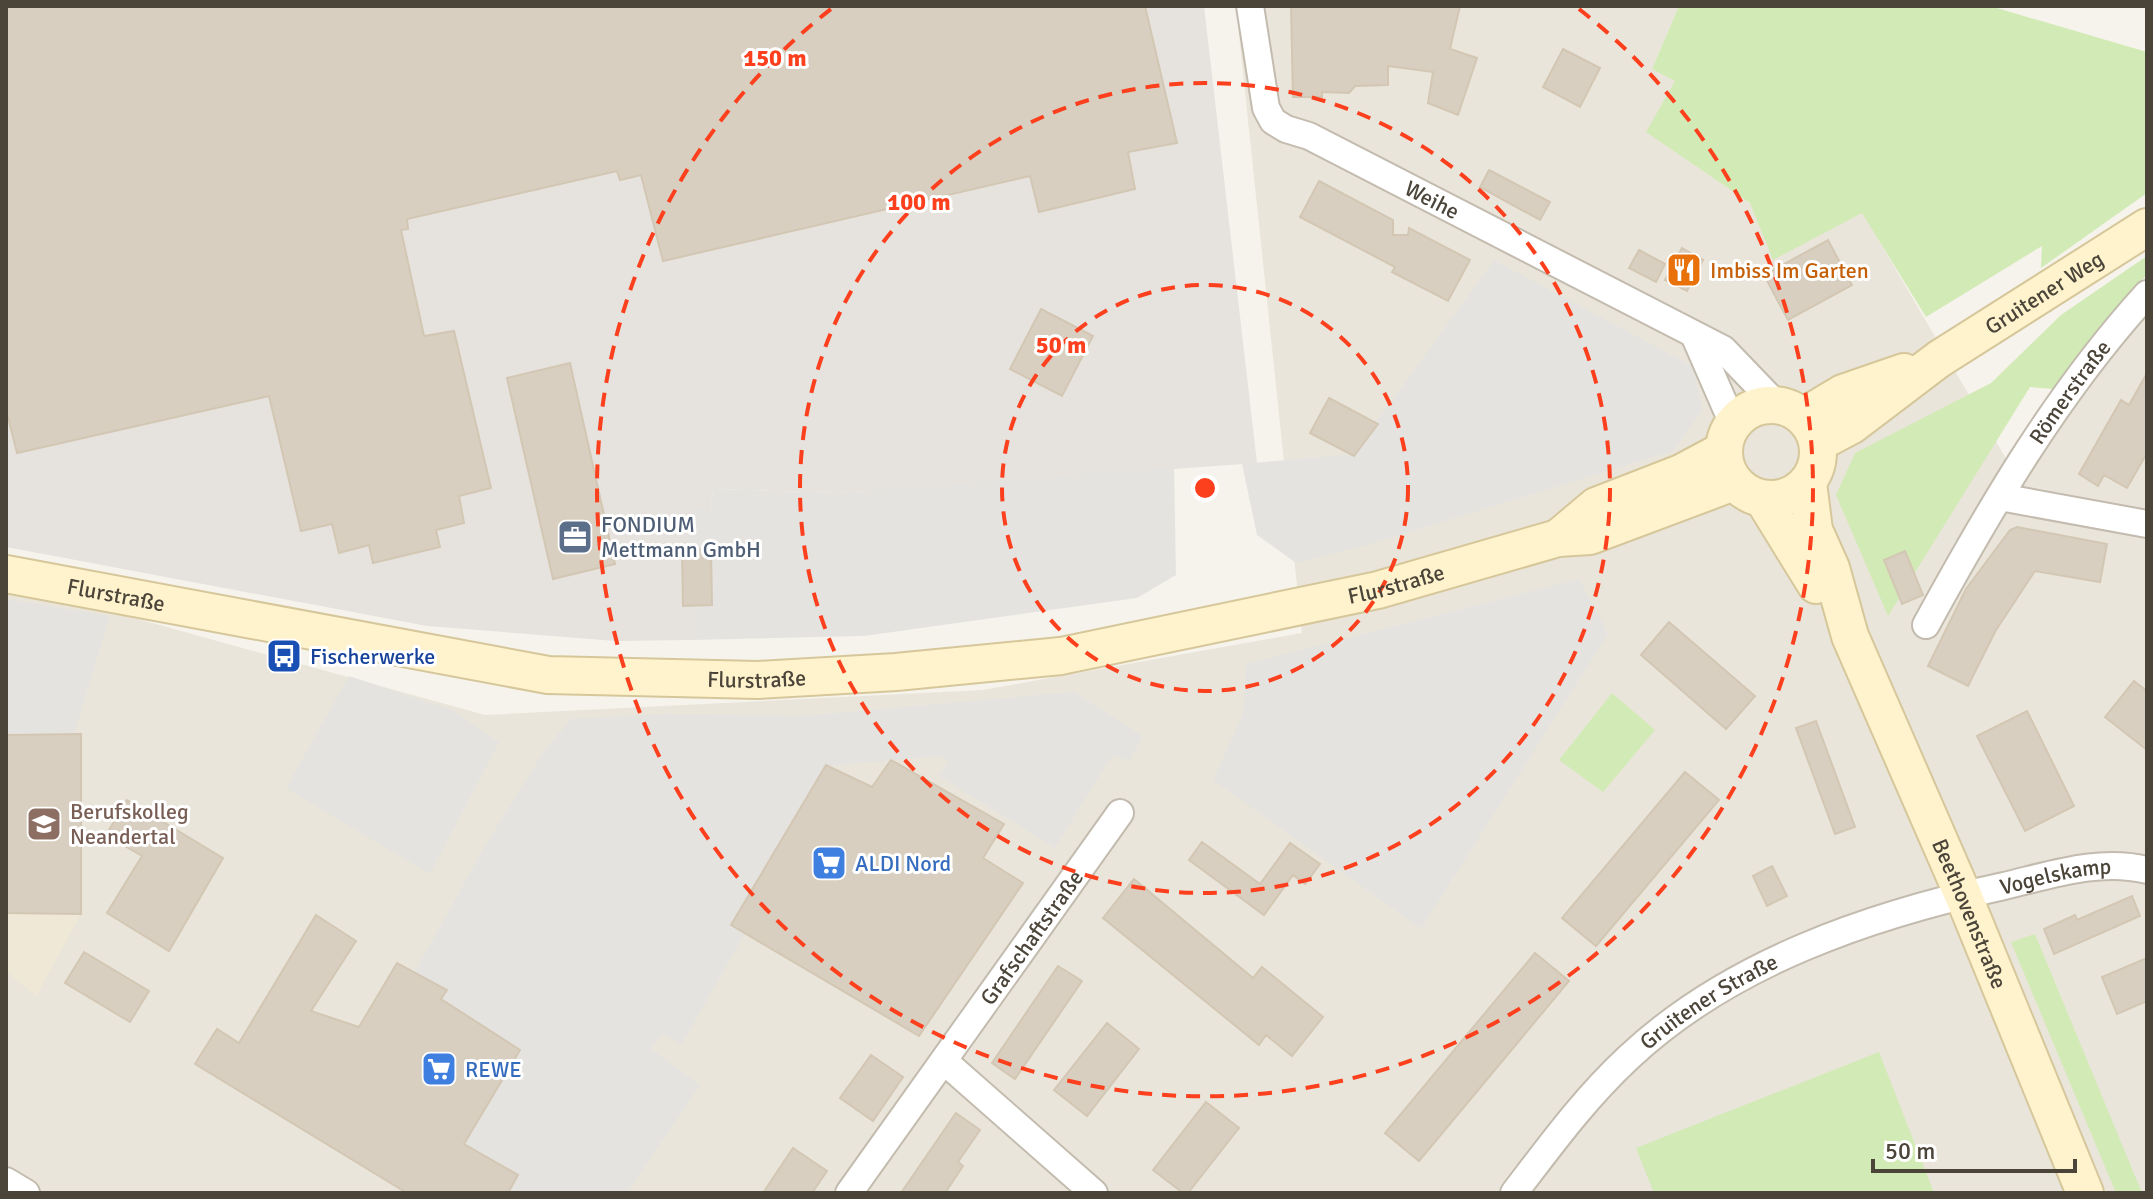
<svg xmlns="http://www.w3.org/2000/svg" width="2153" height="1199" viewBox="0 0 2153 1199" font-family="Signika,sans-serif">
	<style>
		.residential { fill: #eae5da }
		.industrial { fill: #e6e2dd }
		.education { fill: #efe8d6 }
		.green { fill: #d2eab5 }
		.parking { fill: #e5e3e0 }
		.building { fill: #d8cfc1; stroke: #d3c7b4; stroke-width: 2 }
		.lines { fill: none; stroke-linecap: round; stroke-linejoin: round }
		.street-casing { stroke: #c2bbae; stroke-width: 30 }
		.secondary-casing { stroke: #d6c79b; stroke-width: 40 }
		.street { stroke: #fff; stroke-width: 26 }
		.secondary { stroke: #fff3cd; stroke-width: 36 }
		.ring { fill: none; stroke: #fc3f1d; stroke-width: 4; stroke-dasharray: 14 10 }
		.labels { text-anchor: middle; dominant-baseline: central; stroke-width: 6; stroke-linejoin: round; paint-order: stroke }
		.street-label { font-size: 22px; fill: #4b4439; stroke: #fff }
		.food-label { font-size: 22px; fill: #c56008; stroke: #fff; text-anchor: start }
		.service-label { font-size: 22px; fill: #4e5e75; stroke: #fff; text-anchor: start }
		.transit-label { font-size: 22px; fill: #164399; stroke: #fff; text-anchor: start }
		.education-label { font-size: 22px; fill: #785e54; stroke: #fff; text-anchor: start }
		.shop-label { font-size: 22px; fill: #366cbe; stroke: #fff; text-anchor: start }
		.centre { fill: #fc3f1d; stroke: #fff; stroke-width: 4 }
		.ring-label { font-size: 24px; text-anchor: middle; font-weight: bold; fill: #fc3f1d; stroke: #fff; stroke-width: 6; stroke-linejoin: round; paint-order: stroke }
	</style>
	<rect width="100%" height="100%" fill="#f6f3ec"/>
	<!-- residential -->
	<path class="residential" d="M1236,6h443l-27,63 24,11 -29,52 103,71 113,10 145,249 139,-186v917h-2141v-600l103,18 376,104 498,-25 319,-57z"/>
	<!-- industrial -->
	<path class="industrial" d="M6,6h1198l53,457 -417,30 -127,-4 -2,20h-20v131l-76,1 -188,-15 -421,-79z"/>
	<!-- education -->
	<path class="education" d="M81,734v180l-45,82 -30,-25v-236z"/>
	<!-- green -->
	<path class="green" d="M1679,6h311l157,46v141l-106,75 1,-22 -116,71 -64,-104 -89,47 -23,-57 -104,-71 29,-51 -23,-12z
		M2147,256v18l-94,115 -23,-2 -142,229 -52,-121 19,-42 136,-70 70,-68z
		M1612,693l43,37 -52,62 -44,-32z
		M2035,934l107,259h-26l-105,-251z
		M1879,1052l55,141h-280l-18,-45z"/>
	<!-- parking -->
	<path class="parking" d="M1494,260l198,106 11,43 -30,42 -306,94 -71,18 -39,-28 -15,-71 111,-10z
		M1174,467l2,108 -39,23 -273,38 -173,4v-132l20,1 2,-20 128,4z
		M1579,579l29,55 -187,295 -208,-149 30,-66 3,-50z
		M6,599l104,17 -36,118 -68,1z
		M349,676l103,34 47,32 -69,132 -144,-86z
		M1074,692l69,44 -14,25 -14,-5 -6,4 -54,88 -116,-72 9,-15 -9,-5 -113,10 -95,159 14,8 -63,111 -20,-10 -11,15 49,36 -73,108h-119l10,-18 -54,-31 56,-94 -79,-51 6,-8 -33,-18 72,-129 60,-96 25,-29 92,-5 139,2z"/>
	<!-- building -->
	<path class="building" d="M6,6h1139l32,137 -49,9 7,37 -96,23 -9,-36 -367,85 -22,-86 -21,5 -3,-9 -210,48 1,10 -7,1 23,106 30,-5 37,157 -32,8 5,27 -28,7 4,17 -67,16 -4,-18 -30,8 -7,-29 -31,7 -32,-135 -252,57 -11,-44z
		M1291,6h169l-10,43 27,9 -19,57 -30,-12 5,-31 -45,-6v19l-33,1 -6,7 -27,-1v5h-29z
		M1563,49l37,19 -20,39 -37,-20z
		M1489,170l61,32 -10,18 -60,-33z
		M1319,181l74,39v15h15l1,-7 61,32 -22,41 -56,-29 3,-5 -95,-50z
		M1828,240l24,45 -64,35 -24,-45z
		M1682,248l21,12 -16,31 -22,-11z
		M1639,250l26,14 -9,18 -27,-14z
		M1041,309l52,27 -31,60 -52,-27z
		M570,363l45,201 -62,15 -46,-201z
		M2147,373v80l-20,35 -23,-13 -6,11 -19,-12 42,-74 8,5z
		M1329,398l49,26 -24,32 -44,-23z
		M2017,527l90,17 -7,38 -65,-11 -39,59 -28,56 -40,-20 38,-77 44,-59z
		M682,549h29l1,56 -29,1z
		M1905,551l18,44 -21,9 -18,-44z
		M1669,622l86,74 -29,33 -85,-74z
		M2134,681l13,10v59l-42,-33z
		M2027,711l47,95 -49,25 -48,-95z
		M1816,721l39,106 -20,7 -39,-106z
		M81,734v180l-75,-1v-178z
		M891,760l113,64 -21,34 40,25 -104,153 -188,-111 95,-160 46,22z
		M1685,772l34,28 -123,146 -34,-28z
		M127,800l96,58 -54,93 -62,-38 35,-57 -36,-21z
		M1202,842l58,42 30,-41 30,21 -15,20 -12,-9 -29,40 -75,-55z
		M1772,866l15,30 -20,10 -14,-30z
		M1134,879l119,99 9,-11 61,50 -31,39 -26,-21 -7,10 -156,-127z
		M2132,896l8,20 -86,38 -10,-25 31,-14 2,5z
		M316,915l40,26 -45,70 48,16 38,-64 50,27 -6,9 79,51 -56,94 54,31 -10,18h-101l-212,-129 22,-35 22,14z
		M84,952l65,39 -19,31 -65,-39z
		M1535,953l34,28 -150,180 -34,-28z
		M2147,958v43l-30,13 -15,-37z
		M1058,966l24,15 -67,98 -23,-16z
		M1107,1023l32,26 -52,67 -33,-26z
		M871,1055l32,22 -30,44 -33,-23z
		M1206,1102l33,26 -51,65h-5l-30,-23z
		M956,1113l24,17 -22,32 5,4 -18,27h-44z
		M793,1148l34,23 -15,22h-49z"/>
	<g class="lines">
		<defs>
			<g id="street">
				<path id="s1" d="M1250,6l16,102 7,13 13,8 23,7 414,213 54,56"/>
				<path d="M1695,337l38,87"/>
				<path d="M2000,497l147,27"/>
				<path id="s2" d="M1926,625c64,-117 131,-232 221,-331"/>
				<path d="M944,1061l150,132"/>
				<path d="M6,1181l20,12"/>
				<path id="s3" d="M849,1193l271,-380"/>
				<path id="s4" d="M1514,1193c36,-47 70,-94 114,-135 101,-95 242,-143 376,-172 47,-11 95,-28 143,-16"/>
			</g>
			<g id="secondary">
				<circle cx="1771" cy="452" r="47"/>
				<path d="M1803,417l40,-24 61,-21"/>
				<path id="s5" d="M1818,443l34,-18 87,-66 208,-132"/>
				<path id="s6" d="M1808,483l6,47 17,38 19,68 113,259 122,298"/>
				<path d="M1763,499l53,86"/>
				<path d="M1558,538l38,-32 85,-33 43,-23"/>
				<path id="s7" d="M6,574l542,101 210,5 138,-8 165,-16 317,-66 180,-52 32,-2 144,-54"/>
			</g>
		</defs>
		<!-- street casing -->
		<use href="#street" class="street-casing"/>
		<!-- secondary casing -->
		<use href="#secondary" class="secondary-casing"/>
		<!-- street -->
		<use href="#street" class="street"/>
		<!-- secondary -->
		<use href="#secondary" class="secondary"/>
	</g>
	<!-- distance rings -->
	<g class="ring">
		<circle cx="1205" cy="488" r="203"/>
		<circle cx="1205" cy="488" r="405"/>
		<path d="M1579 9A608 608 0 1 1 831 9"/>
	</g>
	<!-- icons -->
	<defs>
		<symbol id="restaurant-square" viewBox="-11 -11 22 22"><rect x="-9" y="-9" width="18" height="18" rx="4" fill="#e8710a" stroke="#fff"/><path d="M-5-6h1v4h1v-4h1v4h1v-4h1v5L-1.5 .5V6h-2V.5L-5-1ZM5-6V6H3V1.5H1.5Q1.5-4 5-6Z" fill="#fff"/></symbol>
		<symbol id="office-square" viewBox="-11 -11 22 22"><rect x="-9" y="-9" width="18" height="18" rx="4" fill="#5c6f8a" stroke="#fff"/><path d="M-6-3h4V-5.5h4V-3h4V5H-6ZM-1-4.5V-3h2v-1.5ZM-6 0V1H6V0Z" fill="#fff"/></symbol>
		<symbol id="bus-square" viewBox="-11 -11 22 22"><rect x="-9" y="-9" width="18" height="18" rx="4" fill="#1a4fb4" stroke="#fff"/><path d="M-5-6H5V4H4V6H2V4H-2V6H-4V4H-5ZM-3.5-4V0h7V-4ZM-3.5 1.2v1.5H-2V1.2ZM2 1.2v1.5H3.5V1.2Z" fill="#fff"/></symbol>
		<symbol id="school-square" viewBox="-11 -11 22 22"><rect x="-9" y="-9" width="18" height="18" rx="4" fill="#8d6e63" stroke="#fff"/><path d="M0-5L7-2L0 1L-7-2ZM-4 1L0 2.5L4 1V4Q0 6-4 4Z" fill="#fff"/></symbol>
		<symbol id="supermarket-square" viewBox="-11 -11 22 22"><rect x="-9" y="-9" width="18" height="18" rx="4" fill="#3f7fe0" stroke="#fff"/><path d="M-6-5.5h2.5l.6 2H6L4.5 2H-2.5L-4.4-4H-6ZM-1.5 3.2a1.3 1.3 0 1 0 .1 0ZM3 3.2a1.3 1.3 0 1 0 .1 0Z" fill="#fff"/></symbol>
	</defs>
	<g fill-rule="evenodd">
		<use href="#restaurant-square" x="1664" y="250" width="40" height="40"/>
		<use href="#office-square" x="555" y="517" width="40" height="40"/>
		<use href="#bus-square" x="264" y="636" width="40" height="40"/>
		<use href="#school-square" x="24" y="804" width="40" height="40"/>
		<use href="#supermarket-square" x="809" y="843" width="40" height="40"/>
		<use href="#supermarket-square" x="419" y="1049" width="40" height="40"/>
	</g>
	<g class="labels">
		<!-- street labels -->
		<g class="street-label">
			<text stroke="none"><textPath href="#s1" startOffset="296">Weihe</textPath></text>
			<text stroke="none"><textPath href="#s5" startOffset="272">Gruitener Weg</textPath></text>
			<text stroke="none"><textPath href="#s2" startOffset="274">Römerstraße</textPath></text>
			<text stroke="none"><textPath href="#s7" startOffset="1408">Flurstraße</textPath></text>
			<text stroke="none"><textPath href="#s7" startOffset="112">Flurstraße</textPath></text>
			<text stroke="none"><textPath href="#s7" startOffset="760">Flurstraße</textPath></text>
			<text stroke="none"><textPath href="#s4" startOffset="648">Vogelskamp</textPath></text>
			<text stroke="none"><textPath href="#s6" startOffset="462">Beethovenstraße</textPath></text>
			<text stroke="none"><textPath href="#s3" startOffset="314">Grafschaftstraße</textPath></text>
			<text stroke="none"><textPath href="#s4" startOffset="276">Gruitener Straße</textPath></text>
		</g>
		<!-- food labels -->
		<g class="food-label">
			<text x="1710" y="270">Imbiss Im Garten</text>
		</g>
		<!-- service labels -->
		<g class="service-label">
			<text x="601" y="524">FONDIUM<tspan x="601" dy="25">Mettmann GmbH</tspan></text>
		</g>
		<!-- transit labels -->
		<g class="transit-label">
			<text x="310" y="656">Fischerwerke</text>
		</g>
		<!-- education labels -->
		<g class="education-label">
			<text x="70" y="811">Berufskolleg<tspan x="70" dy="25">Neandertal</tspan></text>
		</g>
		<!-- shop labels -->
		<g class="shop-label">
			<text x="855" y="863">ALDI Nord</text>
			<text x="465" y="1069">REWE</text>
		</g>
	</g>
	<circle cx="1205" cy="488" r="12" class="centre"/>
	<g class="ring-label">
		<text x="775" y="66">150 m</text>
		<text x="919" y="210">100 m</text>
		<text x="1061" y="353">50 m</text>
	</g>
	<!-- border -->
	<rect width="2153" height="1199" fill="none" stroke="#4b4439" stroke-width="16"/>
	<!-- scale -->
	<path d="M1873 1159v12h202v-12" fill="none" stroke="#4b4439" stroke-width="4"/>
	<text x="1885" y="1159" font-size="24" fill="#4b4439" stroke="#ffffff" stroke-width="6" paint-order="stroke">50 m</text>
</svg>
